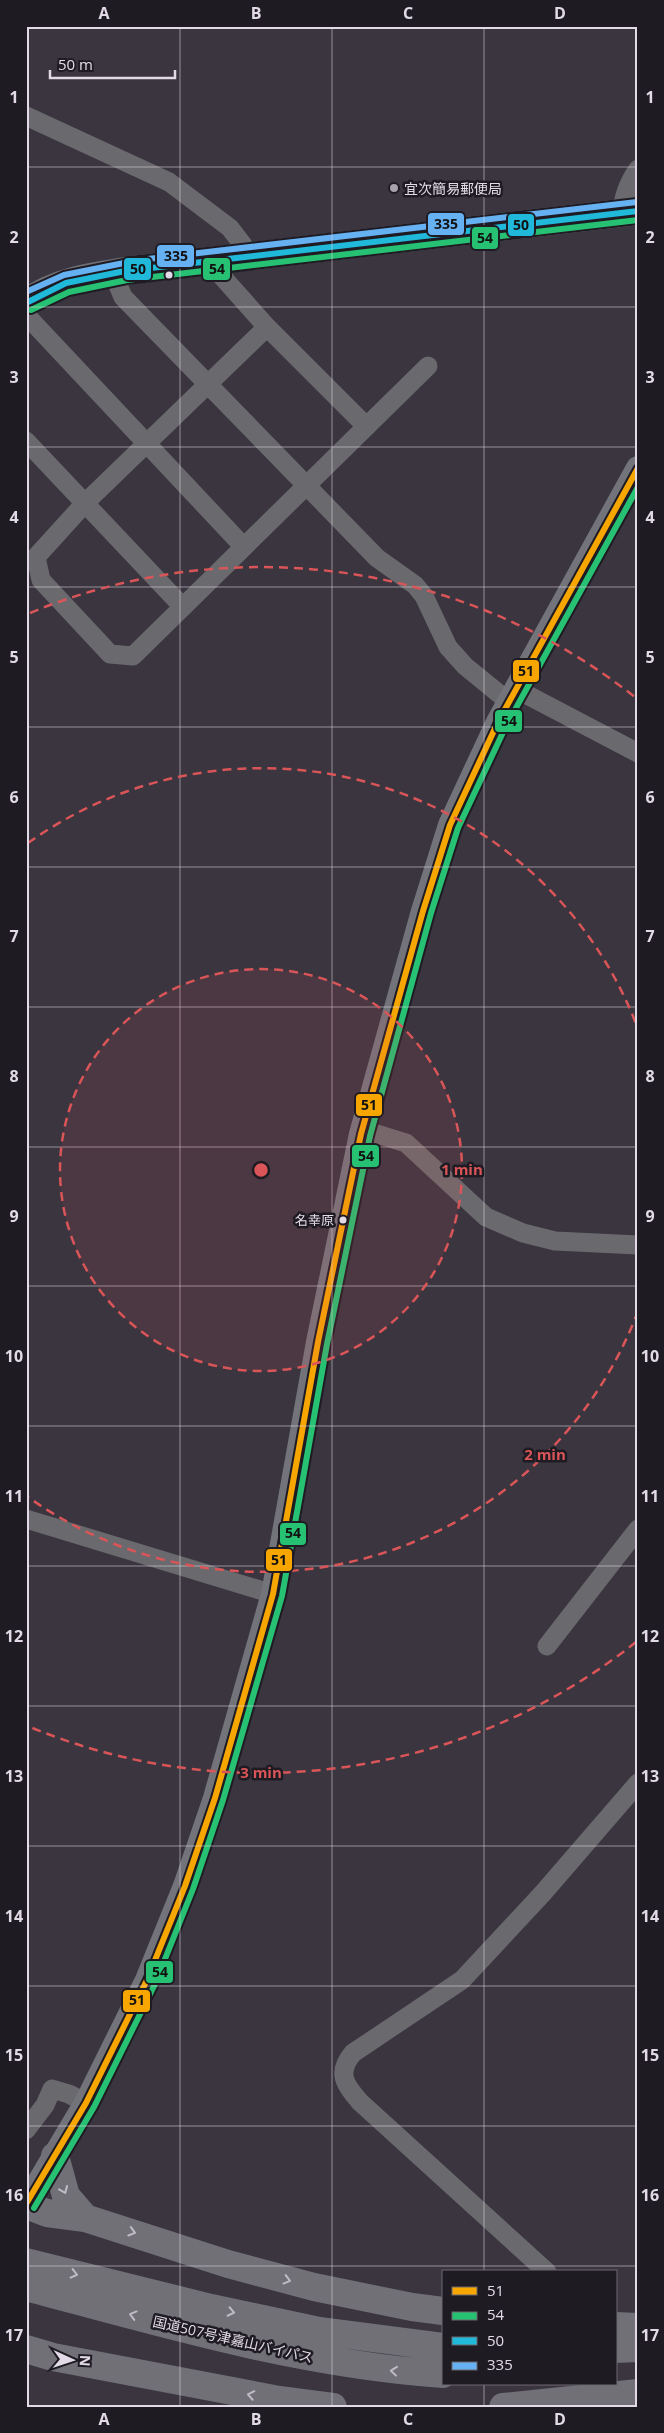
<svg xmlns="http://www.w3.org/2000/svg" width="664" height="2433" viewBox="0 0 664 2433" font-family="'Open Sans','Noto Sans JP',sans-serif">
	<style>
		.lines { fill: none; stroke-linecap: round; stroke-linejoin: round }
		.minor { stroke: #6a6a6e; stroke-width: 19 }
		.major { stroke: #73737a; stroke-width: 24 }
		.highway { stroke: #707076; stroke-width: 28 }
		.bus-1-casing { stroke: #1f1b23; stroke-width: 10 }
		.bus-2-casing { stroke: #1f1b23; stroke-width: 10 }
		.bus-3-casing { stroke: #1f1b23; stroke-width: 10 }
		.bus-4-casing { stroke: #1f1b23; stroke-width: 10 }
		.bus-1 { stroke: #f7a600; stroke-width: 6 }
		.bus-2 { stroke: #26c172; stroke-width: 6 }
		.bus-3 { stroke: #20b9da; stroke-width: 6 }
		.bus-4 { stroke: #66b1f2; stroke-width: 6 }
		.oneway { stroke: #c0bbc5 }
		.grid { fill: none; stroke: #e2dbe7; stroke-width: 1; stroke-opacity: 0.55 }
		.ring { fill: none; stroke: #d95558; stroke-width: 2.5; stroke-dasharray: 9 6 }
		.poi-dot { fill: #a7a1ac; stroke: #1f1b23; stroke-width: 2 }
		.bus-dot { fill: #e2dbe7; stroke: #1f1b23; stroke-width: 2 }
		.labels { text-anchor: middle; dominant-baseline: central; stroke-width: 5; stroke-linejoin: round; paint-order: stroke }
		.bus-label { font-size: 13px; fill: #e2dbe7; stroke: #1f1b23; text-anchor: end }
		.poi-label { font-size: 14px; fill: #e2dbe7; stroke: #1f1b23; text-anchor: start }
		.street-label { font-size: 14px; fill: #e2dbe7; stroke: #1f1b23 }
		.centre { fill: #d95558; stroke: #1f1b23; stroke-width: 2.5 }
		.ring-label { font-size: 15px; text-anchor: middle; font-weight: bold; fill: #d95558; stroke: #1f1b23; stroke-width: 5; stroke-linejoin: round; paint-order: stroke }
		.line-badge { stroke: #1f1b23; stroke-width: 2 }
		.pale-badge-label { font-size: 14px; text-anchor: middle; font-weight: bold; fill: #111 }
		.neatline { fill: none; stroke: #e2dbe7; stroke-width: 2 }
		.grid-label { font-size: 16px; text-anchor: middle; font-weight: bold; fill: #e2dbe7 }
	</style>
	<rect width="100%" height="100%" fill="#3a353f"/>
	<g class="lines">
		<!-- minor -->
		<path class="minor" d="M26,116l143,66 61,46 13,17 4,11
			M622,213c1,-17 6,-30 16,-44
			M212,260l6,12 49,55 99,99
			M116,273l2,12 5,12 254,261 38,27 9,11 24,51 17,19 44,36
			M26,315l217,231
			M267,327l-182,176 -49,54 5,23 69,74 23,2 295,-290
			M26,441l157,166
			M516,689l122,64
			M361,1134h16l29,9 80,74 37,16 32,8 83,4
			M26,1519l247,75
			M547,1646l91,-117
			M26,2130l19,-25 7,-16 17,5 17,9
			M547,2272l-187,-170c-15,-17 -24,-29 -7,-49l109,-73 81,-87 95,-110"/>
		<!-- major -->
		<path class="major" d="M26,2204l60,-101 61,-123 38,-94 30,-88 58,-204 45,-252 43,-208 62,-223 27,-86 48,-103 140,-254"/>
		<!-- highway -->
		<path class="highway" d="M26,303c32,-24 75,-28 114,-34l498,-58
			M55,2156l11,40 19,22
			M26,2205l21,8 38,5 143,46 86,23 98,20 31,4
			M26,2262l185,46 108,23 124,16
			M26,2287c139,37 273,77 417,87
			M615,2326l23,1
			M26,2349l27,8 226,43 54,7
			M615,2349l23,-1
			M503,2407l135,-14"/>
		<defs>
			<path id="bus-1" d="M26,2204l60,-101 61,-123 38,-94 30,-88 58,-204 45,-252 43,-208 62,-223 27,-86 48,-103 140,-254"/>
			<path id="bus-2" d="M31,310l38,-18 58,-12 511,-60
				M34,2208l60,-101 61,-123 38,-95 30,-89 59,-204 45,-252 43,-208 61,-223 27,-85 48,-102 132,-239"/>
			<path id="bus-3" d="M26,303l40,-20 59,-12 513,-60"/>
			<path id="bus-4" d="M26,292l38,-17 75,-15 498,-58"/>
		</defs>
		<!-- bus-1 casing -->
		<use href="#bus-1" class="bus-1-casing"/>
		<!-- bus-2 casing -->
		<use href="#bus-2" class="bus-2-casing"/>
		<!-- bus-3 casing -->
		<use href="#bus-3" class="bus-3-casing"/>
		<!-- bus-4 casing -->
		<use href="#bus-4" class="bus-4-casing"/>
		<!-- bus-1 -->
		<use href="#bus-1" class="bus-1"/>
		<!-- bus-2 -->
		<use href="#bus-2" class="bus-2"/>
		<!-- bus-3 -->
		<use href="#bus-3" class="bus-3"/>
		<!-- bus-4 -->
		<use href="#bus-4" class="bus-4"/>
	</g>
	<!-- one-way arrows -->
	<defs><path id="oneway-chevron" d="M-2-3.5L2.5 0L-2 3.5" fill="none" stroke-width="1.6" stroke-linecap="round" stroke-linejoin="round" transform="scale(1.25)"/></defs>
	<g class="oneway">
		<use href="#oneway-chevron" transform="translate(64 2190) rotate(67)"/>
		<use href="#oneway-chevron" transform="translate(132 2232) rotate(17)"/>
		<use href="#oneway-chevron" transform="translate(74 2274) rotate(14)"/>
		<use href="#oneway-chevron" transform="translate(287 2280) rotate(15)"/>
		<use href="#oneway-chevron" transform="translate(231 2312) rotate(12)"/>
		<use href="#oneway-chevron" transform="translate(133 2315) rotate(-165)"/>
		<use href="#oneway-chevron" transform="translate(394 2371) rotate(-174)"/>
		<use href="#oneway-chevron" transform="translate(251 2395) rotate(-169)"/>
	</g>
	<!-- grid -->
	<path class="grid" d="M180,26v2381M332,26v2381M484,26v2246M26,167h612M26,307h612M26,447h612M26,587h612M26,727h612M26,867h612M26,1007h612M26,1147h612M26,1286h612M26,1426h612M26,1566h612M26,1706h612M26,1846h612M26,1986h612M26,2126h612M26,2266h612M484,2384v23"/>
	<!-- distance rings -->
	<circle cx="261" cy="1170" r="201" fill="#d95558" fill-opacity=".12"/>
	<g class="ring">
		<circle cx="261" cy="1170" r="201"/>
		<path d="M638 1311A402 402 0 0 1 28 1497M28 843A402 402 0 0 1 638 1029"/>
		<path d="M636 1642A603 603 0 0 1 30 1727M30 613A603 603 0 0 1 636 698"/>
	</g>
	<!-- markers -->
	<circle class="poi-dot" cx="394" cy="188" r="5"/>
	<g class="bus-dot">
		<circle cx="169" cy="275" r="4.5"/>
		<circle cx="343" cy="1220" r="4.5"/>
	</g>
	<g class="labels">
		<!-- bus labels -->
		<g class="bus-label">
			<text x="334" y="1220">名幸原</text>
		</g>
		<!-- poi labels -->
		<g class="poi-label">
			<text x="404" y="188">宜次簡易郵便局</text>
		</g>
		<!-- street labels -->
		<g class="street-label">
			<text transform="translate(233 2339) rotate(13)">国道507号津嘉山バイパス</text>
		</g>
	</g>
	<circle cx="261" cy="1170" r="8" class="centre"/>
	<g class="ring-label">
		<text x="462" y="1175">1 min</text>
		<text x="545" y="1460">2 min</text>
		<text x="261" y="1778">3 min</text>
	</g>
	<g class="line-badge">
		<rect x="427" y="212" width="38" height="24" rx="5" fill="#66b1f2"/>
		<rect x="507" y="213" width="28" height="24" rx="5" fill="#20b9da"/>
		<rect x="471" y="226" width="28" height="24" rx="5" fill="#26c172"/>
		<rect x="156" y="244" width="39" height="24" rx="5" fill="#66b1f2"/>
		<rect x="202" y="257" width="29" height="24" rx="5" fill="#26c172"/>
		<rect x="123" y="257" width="29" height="24" rx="5" fill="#20b9da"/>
		<rect x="512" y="659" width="28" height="24" rx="5" fill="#f7a600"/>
		<rect x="494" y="709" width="29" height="24" rx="5" fill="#26c172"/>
		<rect x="355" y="1093" width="28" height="24" rx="5" fill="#f7a600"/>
		<rect x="351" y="1144" width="29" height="24" rx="5" fill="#26c172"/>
		<rect x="279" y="1522" width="28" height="24" rx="5" fill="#26c172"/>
		<rect x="265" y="1548" width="28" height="24" rx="5" fill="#f7a600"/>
		<rect x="145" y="1960" width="29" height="24" rx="5" fill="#26c172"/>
		<rect x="122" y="1989" width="29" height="24" rx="5" fill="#f7a600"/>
	</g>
	<g class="pale-badge-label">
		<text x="446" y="229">335</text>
		<text x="521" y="230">50</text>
		<text x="485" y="243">54</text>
		<text x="176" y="261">335</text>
		<text x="217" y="274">54</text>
		<text x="138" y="274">50</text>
		<text x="526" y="676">51</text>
		<text x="509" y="726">54</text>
		<text x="369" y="1110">51</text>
		<text x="366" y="1161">54</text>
		<text x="293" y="1538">54</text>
		<text x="279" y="1565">51</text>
		<text x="160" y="1977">54</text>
		<text x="137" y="2005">51</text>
	</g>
	<!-- border -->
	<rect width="664" height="2433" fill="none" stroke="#1f1b23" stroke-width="55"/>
	<!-- legend -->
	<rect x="442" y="2270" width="175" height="115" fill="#1f1b23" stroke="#6d6871"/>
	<rect x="452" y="2287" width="25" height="8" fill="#f7a600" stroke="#6d6871"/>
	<text x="487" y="2296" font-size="15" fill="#e2dbe7">51</text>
	<rect x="452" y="2312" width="25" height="8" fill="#26c172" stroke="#6d6871"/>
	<text x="487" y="2320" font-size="15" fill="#e2dbe7">54</text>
	<rect x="452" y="2337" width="25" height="8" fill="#20b9da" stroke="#6d6871"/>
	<text x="487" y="2346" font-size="15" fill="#e2dbe7">50</text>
	<rect x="452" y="2362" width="25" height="8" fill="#66b1f2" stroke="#6d6871"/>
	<text x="487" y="2370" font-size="15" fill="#e2dbe7">335</text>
	<!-- north arrow -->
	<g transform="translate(72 2360) rotate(93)" stroke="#1f1b23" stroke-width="4" paint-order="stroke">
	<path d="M0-4L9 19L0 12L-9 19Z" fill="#e2dbe7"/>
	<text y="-8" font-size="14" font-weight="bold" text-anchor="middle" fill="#e2dbe7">N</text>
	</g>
	<!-- scale -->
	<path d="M50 70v8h125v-8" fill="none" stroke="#e2dbe7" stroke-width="2.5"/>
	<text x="58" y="70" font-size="15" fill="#e2dbe7" stroke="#1f1b23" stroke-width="4" paint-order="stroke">50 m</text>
	<rect x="28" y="28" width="608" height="2378" class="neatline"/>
	<g class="grid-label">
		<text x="104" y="19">A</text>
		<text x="256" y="19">B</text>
		<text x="408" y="19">C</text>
		<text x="560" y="19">D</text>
		<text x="14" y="103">1</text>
		<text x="650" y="103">1</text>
		<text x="14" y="243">2</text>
		<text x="650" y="243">2</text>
		<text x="14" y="383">3</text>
		<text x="650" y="383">3</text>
		<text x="14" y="523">4</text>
		<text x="650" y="523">4</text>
		<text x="14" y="663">5</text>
		<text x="650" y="663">5</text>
		<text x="14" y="803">6</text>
		<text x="650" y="803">6</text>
		<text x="14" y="942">7</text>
		<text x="650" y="942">7</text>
		<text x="14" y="1082">8</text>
		<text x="650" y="1082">8</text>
		<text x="14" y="1222">9</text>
		<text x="650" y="1222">9</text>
		<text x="14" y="1362">10</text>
		<text x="650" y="1362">10</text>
		<text x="14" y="1502">11</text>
		<text x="650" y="1502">11</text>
		<text x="14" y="1642">12</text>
		<text x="650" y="1642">12</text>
		<text x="14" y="1782">13</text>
		<text x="650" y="1782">13</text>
		<text x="14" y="1922">14</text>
		<text x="650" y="1922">14</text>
		<text x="14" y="2061">15</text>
		<text x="650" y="2061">15</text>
		<text x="14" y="2201">16</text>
		<text x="650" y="2201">16</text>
		<text x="14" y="2341">17</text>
		<text x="650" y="2341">17</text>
		<text x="104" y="2425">A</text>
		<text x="256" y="2425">B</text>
		<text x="408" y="2425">C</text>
		<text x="560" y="2425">D</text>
	</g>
</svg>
